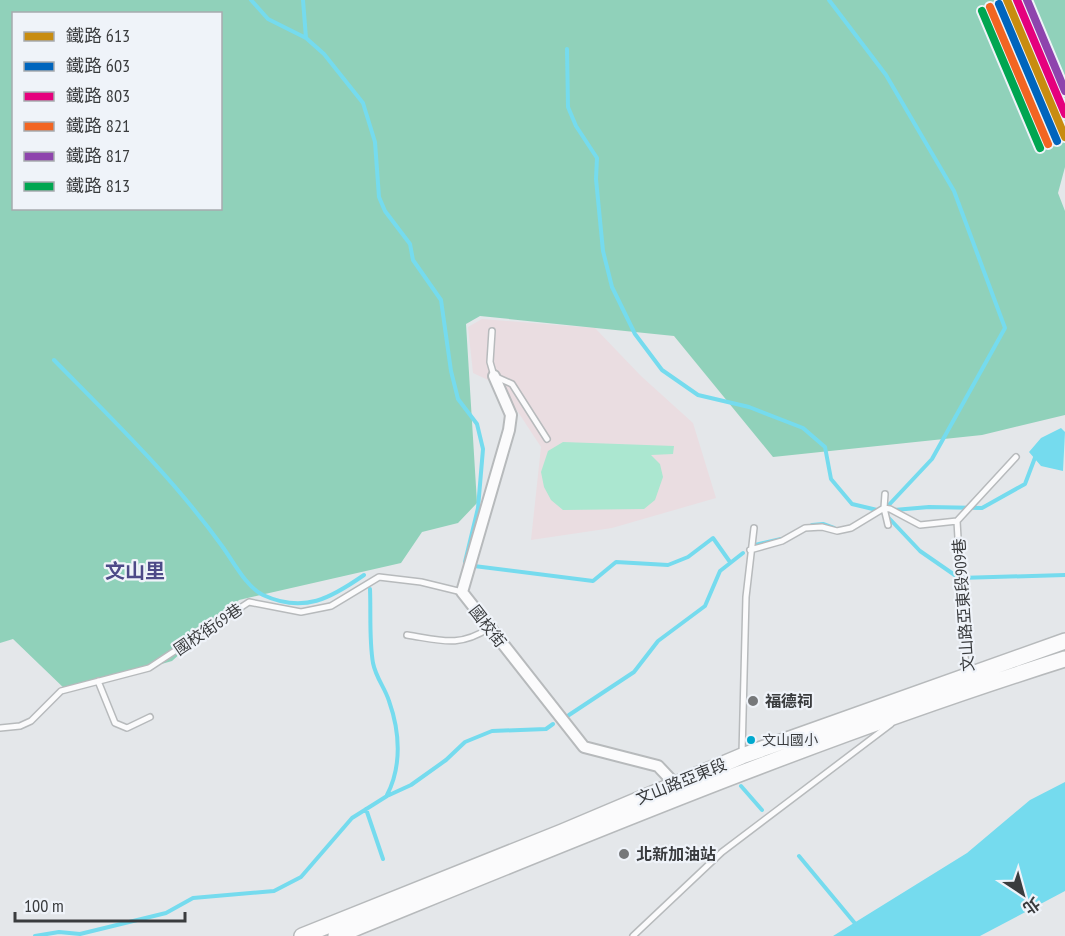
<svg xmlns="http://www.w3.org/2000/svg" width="1065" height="936" viewBox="0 0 1065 936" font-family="'PT Sans Narrow','Noto Sans TC',sans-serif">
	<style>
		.education { fill: #eadde1 }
		.green { fill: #abe7d0 }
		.forest { fill: #90d1ba; fill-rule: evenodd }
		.water { fill: #75dbee }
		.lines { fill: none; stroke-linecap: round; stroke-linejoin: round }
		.stream { stroke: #75dbee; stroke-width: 4 }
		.lane-casing { stroke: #b7babc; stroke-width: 8 }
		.street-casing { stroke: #b7babc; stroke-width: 14 }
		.secondary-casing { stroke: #b7babc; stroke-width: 18 }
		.lane { stroke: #fbfbfc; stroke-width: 5 }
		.street { stroke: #fbfbfc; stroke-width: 10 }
		.secondary { stroke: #fbfbfc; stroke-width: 15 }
		.rail-1-casing { stroke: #eff3f9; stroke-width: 12 }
		.rail-2-casing { stroke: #eff3f9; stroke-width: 12 }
		.rail-3-casing { stroke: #eff3f9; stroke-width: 12 }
		.rail-4-casing { stroke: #eff3f9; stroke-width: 12 }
		.rail-5-casing { stroke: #eff3f9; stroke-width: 12 }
		.rail-6-casing { stroke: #eff3f9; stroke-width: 12 }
		.rail-1 { stroke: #c88c10; stroke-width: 8 }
		.rail-2 { stroke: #0065bd; stroke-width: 8 }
		.rail-3 { stroke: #e5007d; stroke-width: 8 }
		.rail-4 { stroke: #f26522; stroke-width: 8 }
		.rail-5 { stroke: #8e44ad; stroke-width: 8 }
		.rail-6 { stroke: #00a651; stroke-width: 8 }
		.poi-dot { fill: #76787a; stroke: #eff3f9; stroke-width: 2 }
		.bus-dot { fill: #00a9ce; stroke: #eff3f9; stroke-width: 2 }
		.labels { text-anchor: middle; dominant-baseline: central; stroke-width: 4.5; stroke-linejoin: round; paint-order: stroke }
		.bus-label { font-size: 14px; fill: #3a3c3e; stroke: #eff3f9; text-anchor: start }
		.street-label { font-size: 16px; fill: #3a3c3e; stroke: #eff3f9 }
		.poi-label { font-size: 16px; font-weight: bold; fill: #3a3c3e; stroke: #eff3f9; text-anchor: start }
		.quarter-label { font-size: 20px; font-weight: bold; fill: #4d4a88; stroke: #eff3f9 }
	</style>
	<rect width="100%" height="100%" fill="#e4e7ea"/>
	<!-- education -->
	<path class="education" d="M482,319l113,9 46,48 52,47 23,75 -104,30 -81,12 10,-93 -40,-61 -28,-13 -5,-46z"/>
	<!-- green -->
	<path class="green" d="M563,442l111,4 -1,8 -22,1 9,9 3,13 -8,23 -11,9 -81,1 -12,-10 -7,-13 -3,-15 7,-21z"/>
	<!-- forest -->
	<path class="forest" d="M0,0h1065v167l-7,26 7,18v204l-83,20 -209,22 -99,-121 -194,-20 -14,8 11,179 -19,20 -36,9 -21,31 -162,37 -67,61 -105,30 -54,-52 -13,4zM14,14h206v194h-206z"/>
	<!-- water -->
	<path class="water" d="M1061,428l4,4 -2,39 -22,-5 -12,-14 12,-14z
		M1065,782v109l-85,45h-147l134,-83 63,-53z"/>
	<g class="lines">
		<!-- stream -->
		<path class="stream" d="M251,0l17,19 38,19 18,16 39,49 12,39 4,55 6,14 25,33 3,16 28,40 10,71 7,28 19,25 6,25 -5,59 -13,54
			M303,0l3,38
			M829,0l57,75 68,116 51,137 -73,131 -47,50
			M567,49l1,58 8,19 21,32 -1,21 7,72 9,36 23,47 27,36 36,25 51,12 54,21 22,19 6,32 21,25 25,6
			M54,360c59,60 119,118 168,186 11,15 24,41 41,49 41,19 68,3 101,-20
			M894,510l35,-3 53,1 43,-24 11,-29
			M886,515l34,36 39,27 106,-3
			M812,525l11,-1 11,4
			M755,545l26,-6
			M474,566l119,15 23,-19 52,3 20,-8 25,-19 17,24
			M370,589c1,24 -1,51 3,74 3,15 12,25 16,38 11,31 13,65 -2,94
			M569,715l65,-43 24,-31 47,-35 15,-35 23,-18
			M741,786l21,24
			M366,809l17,50
			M799,856l59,71
			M35,936l24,-4 21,2 86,-21 27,-15 81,-7 27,-14 51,-59 35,-22 24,-11 35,-25 19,-18 27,-11 54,-2 7,-5"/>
		<defs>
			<path id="lane" d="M492,331l-2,31 4,14 18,8 35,55
				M885,494l-1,14 6,1 30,16 37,-4 59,-64
				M957,521l9,152
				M750,550l32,-9 23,-13 17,-1 15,4 14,-3 33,-20 4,17
				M407,635c33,5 52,13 82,-7
				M98,681l17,42 12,5 23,-11
				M0,728l20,-2 11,-5 30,-30 88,-23 100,-66 52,10 30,-6 48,-29 42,5 41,10
				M742,754l4,-157 8,-69
				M633,936l89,-84 169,-128"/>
			<path id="street" d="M494,376l17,39 -2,15 -47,162 122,155 74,19 16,17 3,7"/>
			<path id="secondary" d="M302,936l260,-104 180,-76 323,-115
				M336,936c241,-98 481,-199 729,-277"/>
		</defs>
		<!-- lane casing -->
		<use href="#lane" class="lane-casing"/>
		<!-- street casing -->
		<use href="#street" class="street-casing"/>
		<!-- secondary casing -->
		<use href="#secondary" class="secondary-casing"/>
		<!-- lane -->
		<use href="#lane" class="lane"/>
		<!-- street -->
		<use href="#street" class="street"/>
		<!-- secondary -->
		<use href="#secondary" class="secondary"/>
		<defs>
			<path id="rail-1" d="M1007,0l58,137"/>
			<path id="rail-2" d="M999,4l58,137"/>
			<path id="rail-3" d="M1017,0l48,114"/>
			<path id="rail-4" d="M990,7l58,137"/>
			<path id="rail-5" d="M1027,0l38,91"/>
			<path id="rail-6" d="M982,11l58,137"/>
		</defs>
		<!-- rail-1 casing -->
		<use href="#rail-1" class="rail-1-casing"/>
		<!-- rail-2 casing -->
		<use href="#rail-2" class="rail-2-casing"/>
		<!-- rail-3 casing -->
		<use href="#rail-3" class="rail-3-casing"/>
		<!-- rail-4 casing -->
		<use href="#rail-4" class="rail-4-casing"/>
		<!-- rail-5 casing -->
		<use href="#rail-5" class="rail-5-casing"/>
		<!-- rail-6 casing -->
		<use href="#rail-6" class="rail-6-casing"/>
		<!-- rail-1 -->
		<use href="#rail-1" class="rail-1"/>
		<!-- rail-2 -->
		<use href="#rail-2" class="rail-2"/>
		<!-- rail-3 -->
		<use href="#rail-3" class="rail-3"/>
		<!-- rail-4 -->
		<use href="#rail-4" class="rail-4"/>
		<!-- rail-5 -->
		<use href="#rail-5" class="rail-5"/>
		<!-- rail-6 -->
		<use href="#rail-6" class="rail-6"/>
	</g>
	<!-- markers -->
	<g class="poi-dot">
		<circle cx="753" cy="701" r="6"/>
		<circle cx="624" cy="854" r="6"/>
	</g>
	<circle class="bus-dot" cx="751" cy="740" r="5"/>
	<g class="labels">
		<!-- bus labels -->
		<g class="bus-label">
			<text x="762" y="740">文山國小</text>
		</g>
		<!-- street labels -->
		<g class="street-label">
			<text transform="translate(963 605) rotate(-94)">文山路亞東段909巷</text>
			<text transform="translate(488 626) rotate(52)">國校街</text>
			<text transform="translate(208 629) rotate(-34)">國校街69巷</text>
			<text transform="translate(681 781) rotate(-22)">文山路亞東段</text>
		</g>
		<!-- poi labels -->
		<g class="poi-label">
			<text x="765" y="701">福德祠</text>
			<text x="636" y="854">北新加油站</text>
		</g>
		<!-- quarter labels -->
		<g class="quarter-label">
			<text x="135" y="571">文山里</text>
		</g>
	</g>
	<!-- legend -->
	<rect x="12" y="12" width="210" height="198" fill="#eff3f9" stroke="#a7aaae" stroke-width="1.5"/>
	<rect x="24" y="32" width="30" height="9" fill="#c88c10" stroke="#a7aaae" stroke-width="1.5"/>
	<text x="66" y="42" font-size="18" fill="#3a3c3e">鐵路 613</text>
	<rect x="24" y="62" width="30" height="9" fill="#0065bd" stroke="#a7aaae" stroke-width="1.5"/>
	<text x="66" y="72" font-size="18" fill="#3a3c3e">鐵路 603</text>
	<rect x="24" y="92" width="30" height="9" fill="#e5007d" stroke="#a7aaae" stroke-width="1.5"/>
	<text x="66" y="102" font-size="18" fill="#3a3c3e">鐵路 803</text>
	<rect x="24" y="122" width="30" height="9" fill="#f26522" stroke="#a7aaae" stroke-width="1.5"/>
	<text x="66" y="132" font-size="18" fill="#3a3c3e">鐵路 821</text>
	<rect x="24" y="152" width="30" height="9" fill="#8e44ad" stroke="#a7aaae" stroke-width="1.5"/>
	<text x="66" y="162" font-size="18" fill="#3a3c3e">鐵路 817</text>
	<rect x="24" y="182" width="30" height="9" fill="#00a651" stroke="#a7aaae" stroke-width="1.5"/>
	<text x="66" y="192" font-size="18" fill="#3a3c3e">鐵路 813</text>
	<!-- north arrow -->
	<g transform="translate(1023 894) rotate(144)" stroke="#eff3f9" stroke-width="4.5" paint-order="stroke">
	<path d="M0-4.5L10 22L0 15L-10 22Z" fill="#3a3c3e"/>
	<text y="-9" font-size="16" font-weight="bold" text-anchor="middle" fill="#3a3c3e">北</text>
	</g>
	<!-- scale -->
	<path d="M15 912v9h170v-9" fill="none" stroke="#3a3c3e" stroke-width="3"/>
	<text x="24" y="912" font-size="18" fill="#3a3c3e" stroke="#eff3f9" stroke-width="4.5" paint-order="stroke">100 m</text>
</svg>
